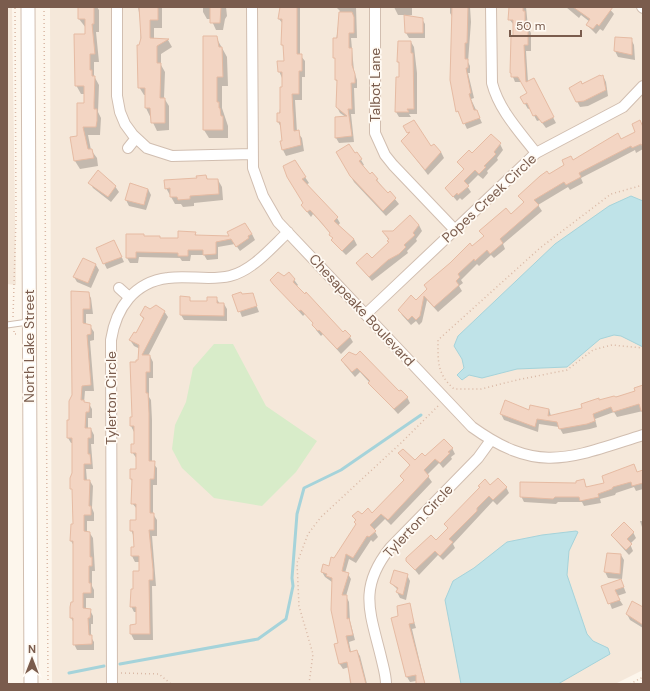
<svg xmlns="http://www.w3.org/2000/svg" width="650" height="691" viewBox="0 0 650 691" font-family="'DM Sans',sans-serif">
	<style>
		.residential { fill: #f5e8da }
		.green { fill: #d8ecc9 }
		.water { fill: #bfe3e8; stroke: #a5d3da }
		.shadow { fill: #0003 }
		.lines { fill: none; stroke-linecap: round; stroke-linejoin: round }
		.stream { stroke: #a5d3da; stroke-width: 3 }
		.building { fill: #f3d5c3; stroke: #e6bba3 }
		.service-casing { stroke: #d1beb0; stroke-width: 7 }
		.minor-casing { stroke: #d1beb0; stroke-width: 12 }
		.tertiary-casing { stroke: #d1beb0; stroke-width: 15 }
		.path { stroke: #d9b8a5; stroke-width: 1.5; stroke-dasharray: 1 3; stroke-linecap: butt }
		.service { stroke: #fff; stroke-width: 5 }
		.minor { stroke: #fff; stroke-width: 10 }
		.tertiary { stroke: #fff; stroke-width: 13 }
		.labels { text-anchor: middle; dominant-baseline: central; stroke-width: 3.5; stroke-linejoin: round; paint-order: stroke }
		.street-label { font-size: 14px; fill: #7a5c4d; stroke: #fffaf3 }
	</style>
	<rect width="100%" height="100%" fill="#fdf6ec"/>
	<!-- residential -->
	<path class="residential" d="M7,7h5l4,278 -9,-1z
		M50,7h593v663l-28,14h-563z"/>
	<!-- green -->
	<path class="green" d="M214,344h19l33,62 51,35 -21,31 -34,34 -48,-8 -32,-30 -10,-19 3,-24 11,-23 7,-34z"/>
	<!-- water -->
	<path class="water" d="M631,196l12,5v146l-22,-11 -7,-1 -14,4 -33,28 -50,2 -35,9 -13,-3 -7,5 -5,-5 7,-7 -2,-9 -8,-13 4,-10 97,-92 54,-38z
		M576,531l2,1 -9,19 -2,24 20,59 6,7 15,7 2,6 -52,30h-97l-16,-84 8,-19 21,-13 33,-26 35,-7z"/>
	<!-- shadow -->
	<path class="shadow" d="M79,7h18l2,3v22h-3l3,30h-5v14l5,9 -1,27 3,6 -1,17h-12l3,15 6,8 1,8 -18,3 -5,-8 10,-57v-10h-4l-5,-9 10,-57 -7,-9z
		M138,7h24v21h-8v11l14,1 4,7 -11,7v11l4,7 -1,26 5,8v24l-12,1 -11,-23v-13h-2l-5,-8 2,-64z
		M203,7h23l1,9 -2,3 -2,11h-7l-5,-11h-4l-4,-7z
		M281,7h19v48l5,6v16h-3v23h-7l2,32 5,6 2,13 -18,5 -3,-6 -2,-23 -3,-5 5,-34 -1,-10 -3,-7 6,-9 -1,-13 -2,-5 1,-20 -4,-5z
		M336,7h20l1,31h-6l3,33 3,9v8h-3l1,26h-4l3,28 -15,1 -3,-5v-20l10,-1 -6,-4 -3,-6 1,-24 -2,-3v-19l-2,-4 6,-46z
		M394,7h18v8l-5,1 15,3 3,5v14h-16l-3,-5 -1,-18h-7z
		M450,7h20l1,15 -3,40 2,4v7h-2l6,25 -3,1 11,24 -15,6 -6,-13 -4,-5 -4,-93 -3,-5z
		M510,7h16l2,20 3,6v18h-5l2,31 8,3 20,38 -10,5 -6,-8 -3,1 -7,-13 -2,1 -7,-12 7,-3 -6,-12h-7l-4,-10 3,-47 -5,-6z
		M566,7h42l6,7 -11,17 -3,-2 -4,5 -9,-9 3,-3 -9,-7 -2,3z
		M216,37l11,20 1,29h-6v22l6,18v12h-19l-5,-8z
		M631,39l3,6 1,15 -17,-3 -3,-6z
		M411,42l3,5 3,26v41h-8l2,3h-12l-3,-5 4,-34v-13l-2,-3z
		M603,76l3,6 2,14 -20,10 -8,1 -10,-19z
		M404,127l27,21 10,4 3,6 -16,17 -22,-29 3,-12z
		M643,128v21l-7,4 -1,-3 -19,10 -35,18 2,5 -13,7 -2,-3 -30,18 4,6 -39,33 2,5 -11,9 -3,-3 -12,11 -2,-2 -16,16 2,3 -4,3 3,5 -24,21 -11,-12 -5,22 -3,3 -3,-4 -5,4 -9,-10 -3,-5 16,-9 69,-64 -3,-6 30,-16 13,-12 -5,-7 29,-21 25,-13 48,-22z
		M500,144l3,6 -6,8 1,2 -11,11 1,2 -5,6 -5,-4 -11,11 4,6 -9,8 -2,-2 -3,3 -11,-13 18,-18 -6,-8 14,-8z
		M337,152l20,1 7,12 -2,1 8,9 2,-2 16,22 2,-2 9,11 -13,12 -32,-34z
		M294,161l15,22 -3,2 31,33 3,5 -2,3 16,13 3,6 -11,10 -10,-10 -5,-11 -6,-7 -12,-13 -2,3 -9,-12 2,-2z
		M98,172l14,10 7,10 -8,10 -18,-14 -3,-5z
		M206,176l2,4h10l4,7 1,13 -29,3v3l-11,1 -2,-3h-6l-9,-16z
		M148,189l3,6 -5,15 -17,-4 -3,-6z
		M419,225l3,6 -6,8 1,2 -10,10 1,2 -36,28 -15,-18 15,-3 18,-17 -6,-11h9z
		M195,233l2,3 33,1 22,-3 3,6 -15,11 -5,-7 -17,3v12l-11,1 -3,-5h-13l-1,6h-8l-2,-3 -41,-1 -1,6h-8l-3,-5 17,-21 35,2z
		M117,247l7,15 -17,7 -3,-6z
		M83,260l13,5 3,5 -8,18 -14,-6 -3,-5z
		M289,273l9,12 -2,2 47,46 7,4 3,5 -12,12 -18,-20 -2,2 -5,-6 -2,-6 -9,-10 -2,2 -32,-36 13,-3z
		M72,292l16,1 3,5 2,16h-7v11l4,1 4,6v8l-4,1 4,50h-9l-1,12 5,1 3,5v9h-4v11h3l3,6v9h-3l2,25h-7l1,12h3l3,5 -1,22 2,5v8h-7v11h2l4,6 2,33h-3v15l2,4v8h-8v12h4l3,6v8h-2v13l3,5v8h-17l-3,-6v-21l-3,-5 3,-15v-57l-3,-5 3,-16 -1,-82h-2l-3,-5 5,-43z
		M252,294l7,18 -17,5 -8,-21z
		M189,298l2,4h17l8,-4 4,6h4l3,5v12l-43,-1 -3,-5z
		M151,310l13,1 4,6 -20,39h2l3,6v16h-4v19l2,3 1,20v42l5,6v17h-4v29l4,6v16h-5l4,50h-4l1,54h-19l-3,-6 6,-9v-13h-3l-3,-6 9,-34v-10h-5l-3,-6 3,-8 -1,-11 -3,-7 6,-9v-12l-5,-6 1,-20 -2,-4 6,-9v-11l-5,-7 3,-7 -1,-13 -3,-6v-8h2l7,-69 -6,-3 -4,-6 7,-6 7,-14 -3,-5z
		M349,353l58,44 3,6 -12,11 -38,-42 -5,5 -10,-12 -3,-5z
		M643,386v25l-26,6 -3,-5 -19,7 2,8 -7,2 -27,5 -4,-7 -20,-3 -1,8 -34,-12 -3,-6 48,-5 2,7 32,-7 16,-8 37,-9z
		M452,448l3,6 -4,3 1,2 -9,9 -4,-5 -12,12 5,7 -41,43 -6,-6 -11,11 4,7 -5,5 -2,-2 -15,23 -7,-4 -4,14 3,1 3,5 -5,17 3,6 1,19 5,19 -6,2 2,10 6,-1 3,5 7,28h-17l-1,-17 -6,2 -4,-6v-19l-7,-62 -7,-5 -3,-5 7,-5 28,-42 -3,-8 18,-3 32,-33 -2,-5 8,-10 -10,-13 15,8z
		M634,465l3,8 6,-2v18l-7,2 -2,-4 -18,6 -1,2 -15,4 1,4 -17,3 -2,-4h-24l-2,2 -32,-2 -3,-6 56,-12 7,-3 3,7 18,-4z
		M490,486l16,1 3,6 -12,12 -4,-4 -40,43 2,4 -12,12 -5,-5 -19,20 -12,-15 29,-19 12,-12 -3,-5 36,-36z
		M640,521h3v9z
		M633,532l3,6 -6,6 3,7 -4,4 -17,-19z
		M608,554l13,1 3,5 -2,19 -14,-1 -3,-6z
		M407,575l3,6 -4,19 -6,-2 -3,-6 1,-2 -7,-7z
		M621,580l5,13 -9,3 6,9 -11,4 -9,-23z
		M409,605l7,23 -4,1 13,55h-9v-3l-6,1 -3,-5 -8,-60z
		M643,609v19l-13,-8 -3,-6z"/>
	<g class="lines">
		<!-- stream -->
		<path class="stream" d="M120,664l138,-25 28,-20 7,-33 -1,-8 5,-64 7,-26 37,-18 80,-55
			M69,673l35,-7"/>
	</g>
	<!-- building -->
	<path class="building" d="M78,7h16v17h-2l3,30h-5v16h2v6h3l-1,27v6h3v12l-1,6h-13l5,22h4l2,9 -20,3 -4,-24 7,-1v-33h7v-17h-9l-1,-52h11v-15h-7z
		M139,7h19v13h-8v18l19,1 -12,7v17h4l-1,35h5v25h-14l-1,-15h-5v-20h-7l-1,-43h2l2,-7z
		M210,7h11l-1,16h-10z
		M280,7h17v47h5v17h-3v23h-7l2,37 5,-1 2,15 -19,5 -2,-9h2l-2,-19h-3v-9h3v-26h2v-15h-4l-1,-11h7l-1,-16h-2l1,-26h-4z
		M452,7h16l-1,36h-2v16h3v9h-2l5,25 -2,1 5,16h3l3,8 -17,6 -5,-13 -2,1 -6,-32z
		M509,7h14v4h2v15h3v19h-4l2,37 8,-4 20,39 -12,6 -6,-8 -3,1 -6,-13 -3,1 -4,-7 7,-4 -9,-16h-7v-4h-1l1,-37h2v-16h-5z
		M573,7h40l-14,19 -2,-2 -4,5 -7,-4 4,-6z
		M339,12h13l2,5v16h-5v15h3v17l3,9v9h-4l1,26h-4l4,27 -17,2v-21l12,-1 -11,-9 1,-27h-2v-22h-2v-20h4z
		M404,15l19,3v15h-18z
		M203,36h14l2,11h3l1,30h-6v25h2v6h1l1,8h2v14h-20z
		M615,37l17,1v17l-18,-4z
		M398,41h13v12h2l1,56h-7l2,3h-14l1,-35h3v-15h-2z
		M600,75l1,1 2,-1 3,15 -22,11 -8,1 -7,-14 12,-7 1,3z
		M414,120l17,26 3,-2 7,8 -16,18 -24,-29 9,-9 -3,1 -4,-7z
		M640,120l3,7v20l-2,-3 -9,4 -1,-2 -52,27 2,4 -15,8 -2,-3 -30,18 5,5 -39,34 3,4 -13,11 -3,-4 -12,11 -1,-2 -16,15 2,3 -4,4 3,4 -25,22 -10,-11 -4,20 -4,4 -4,-4 -4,4 -10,-10 13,-15 5,5 11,-11 -3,-4 26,-22 20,-20 2,3 12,-10 -5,-5 27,-23 5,6 13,-12 -6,-6 22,-20 7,-5 2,3 15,-9 -2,-5 9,-4 2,4 45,-27 3,6 14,-7 -3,-8z
		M491,134l10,9 -7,9 2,2 -12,12 2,1 -7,7 -4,-4 -11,11 5,5 -11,9 -1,-2 -4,4 -8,-9 19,-19 -7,-7 12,-12 3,3z
		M349,144l6,9 2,-1 5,7 -3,2 11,13 2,-2 6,7 -2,1 12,13 2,-2 6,7 -13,13 -33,-35 -14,-24z
		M295,160l11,17 -4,2 36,38 -4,4 20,18 -12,12 -11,-11 2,-2 -4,-3 1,-2 -10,-12 -10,-11 -3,2 -6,-7 2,-2 -16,-26 -4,-11z
		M98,170l18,16 -8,11 -20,-14z
		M206,175l1,4h11l1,15 -29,2v3l-12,1 -1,-3h-7v-9l-5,1 -1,-9 33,-2 -1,-2z
		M130,183l18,6 -4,16 -19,-5z
		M410,215l9,10 -6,8 2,2 -11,10 2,2 -7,7 -11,6 -19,17 -13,-14 11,-10 5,5 17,-16 -2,-1 2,-2 -7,-8h11z
		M245,223l7,11 -4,2 1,2 -13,9 -5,-8 -15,3v12l-13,1v-5h-15v6h-10v-3l-42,-1v6h-10v-24h18v2h16v2h18v-7l18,1 -1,3 34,1 -2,-4z
		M114,240l8,17 -19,7 -7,-16z
		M83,258l13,6 -8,19 -15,-6z
		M278,272l6,4 5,-4 6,7 -2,3 12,12 1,-2 37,40 2,-2 6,6 -14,13 -18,-19 -1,1 -6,-6 1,-2 -12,-13 -2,1 -26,-27 -3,-4z
		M71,291l18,1 1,8v9h-7v14l8,2v9l-4,1 4,50 -9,1 -1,14h3v2l6,1 -1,9h-3l-1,16h6v10h-3v16h2l1,10h-7v16h6l-1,26h2v9h-7v16l6,1v25h2v9h-3v17h2v10h-8v15l8,1 -1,9h-2l1,17h3v9l-19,1v-27h-3v-11l1,-5h2v-61h-3l1,-17h2l-1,-35h-2v-11l2,-5v-35h-5v-18h2v-19l3,-6z
		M241,292l1,2 11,-1 4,13 -19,6 -6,-17z
		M180,296l10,1v4h17v-4h10v6h7v13l-44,-1z
		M156,305l9,6 -23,44h8v17h-4v21h2l1,20v48h6l-1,18h-4v34h4v17h-5l4,39v11h-4l1,54h-20v-9l6,-1v-17h-6l1,-18h2v-18h6v-15h-8v-9h3l-1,-16h-3v-11h6v-16h-5l1,-25h-2v-10h6v-16h-5v-9h3v-18h-4v-9h2l-2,-55h6v-2h2l1,-15 -10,-5 5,-8 2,1 8,-15 -4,-3 5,-9 5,3z
		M360,351l39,40 2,-1 7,7 -14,12 -26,-26 2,-2 -13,-13 -5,4 -11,-12 8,-8 7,3z
		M643,385v26h-2l-2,-7 -26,8 -2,-5 -18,7 2,7 -8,3 -28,5 -2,-7 -20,-3 -2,8 -35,-13 5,-14 24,10 1,-5 19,4 -1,7 34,-8 -1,-4 18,-6v2l15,-4 2,1 19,-6 -1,-3z
		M444,439l9,9 -5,4 2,1 -10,10 -5,-4 -11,11 5,6 -41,44 -7,-6 -11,11 6,6 -7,6 -2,-1 -14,22 -7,-4 -4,17 7,2 -7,22h5v24l2,-1 4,17 -7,1 4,16 7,-2 9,34h-15l-4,-22 -8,2 -5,-20 4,-1 -7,-33 1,-32 -6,-2 1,-2 -6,-2 2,-8 6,2 2,-9 3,1 22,-34 -2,-2 2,-2 -4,-4 6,-5 4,3 6,-6 4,5 32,-33 -4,-4 10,-11 -12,-12 5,-4 12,11 7,-7 3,3z
		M634,464l3,8 6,-2v13l-11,3 -1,-4 -18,5 -1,2 -14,5 1,3 -19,4 -1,-4h-24l-2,2 -33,-2v-15l56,1v-2l8,-2 2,8 18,-4 -2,-7z
		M498,478l9,9 -14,13 -4,-4 -12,12v3l-28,28 4,3 -13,14 -5,-5 -20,19 -9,-9v-3l25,-23 5,5 12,-12 -4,-4 36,-37 -2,-1 7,-7 5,6z
		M624,522l10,10 -7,7 5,5 -6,6 -15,-15z
		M607,553l14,1 -1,20 -16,-2z
		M394,570l14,4 -5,21 -7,-3 2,-4 -8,-5z
		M621,579l3,8 -9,3 5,10 -12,4 -7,-18z
		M632,601l11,6v18l-17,-11z
		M410,603l4,20 -5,1 16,60h-9v-9l-10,2 -15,-59 7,-2 -1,-10z"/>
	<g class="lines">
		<defs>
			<path id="service" d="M7,325l21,-3"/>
			<path id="minor" d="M117,7v89l3,16 5,12 8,11 14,13 25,8 80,-2
				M252,7l1,161 10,28 15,26 194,205c67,48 98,31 171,8
				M375,7v126l10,22 8,10 62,65
				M491,7l1,76c7,27 27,48 44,70
				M642,7l1,1
				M128,148l8,-10
				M119,288l10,9
				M366,314l170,-161 87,-46 20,-21
				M112,684l-1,-344c5,-32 23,-58 57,-62 20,-3 42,3 62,-2 23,-6 41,-28 58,-44
				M386,684c0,-9 -3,-18 -5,-27 -11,-45 -23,-69 9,-109l88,-90 13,-18"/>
			<path id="tertiary" d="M28,7l3,677"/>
		</defs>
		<!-- service casing -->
		<use href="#service" class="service-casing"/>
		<!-- minor casing -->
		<use href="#minor" class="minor-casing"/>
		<!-- tertiary casing -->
		<use href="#tertiary" class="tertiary-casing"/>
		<!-- path -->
		<path class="path" d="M44,7l4,677
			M643,185l-32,9 -71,54 -102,92c0,22 -1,34 16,49h27l36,-9 50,-10 26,-20 19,-5 31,3
			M13,317l3,-98 -1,-212
			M14,331v3h5
			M121,673l38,1 12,10
			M309,684l4,-30 -14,-48 -2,-43 11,-29 13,-17 81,-75 37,-37
			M630,684l13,-7"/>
		<!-- service -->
		<use href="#service" class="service"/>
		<!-- minor -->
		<use href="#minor" class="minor"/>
		<!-- tertiary -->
		<use href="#tertiary" class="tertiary"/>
	</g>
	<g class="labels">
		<!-- street labels -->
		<g class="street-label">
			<text transform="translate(375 85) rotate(-90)">Talbot Lane</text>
			<text transform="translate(489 198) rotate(-43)">Popes Creek Circle</text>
			<text transform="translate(362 310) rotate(47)">Chesapeake Boulevard</text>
			<text transform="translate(29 346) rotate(-90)">North Lake Street</text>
			<text transform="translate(111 398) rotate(-90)">Tylerton Circle</text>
			<text transform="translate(418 521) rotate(-47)">Tylerton Circle</text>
		</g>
	</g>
	<!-- border -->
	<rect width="650" height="691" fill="none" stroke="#7a5c4d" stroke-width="16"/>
	<!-- north arrow -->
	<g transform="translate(32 659)" stroke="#fffaf3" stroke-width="3" paint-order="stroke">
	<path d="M0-3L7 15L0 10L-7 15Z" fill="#7a5c4d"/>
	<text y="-6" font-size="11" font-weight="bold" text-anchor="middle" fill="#7a5c4d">N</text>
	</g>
	<!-- scale -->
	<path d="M510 30v6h71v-6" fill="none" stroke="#7a5c4d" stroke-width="2"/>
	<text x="516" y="30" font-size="12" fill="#7a5c4d" stroke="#fffaf3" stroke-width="3" paint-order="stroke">50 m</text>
</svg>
